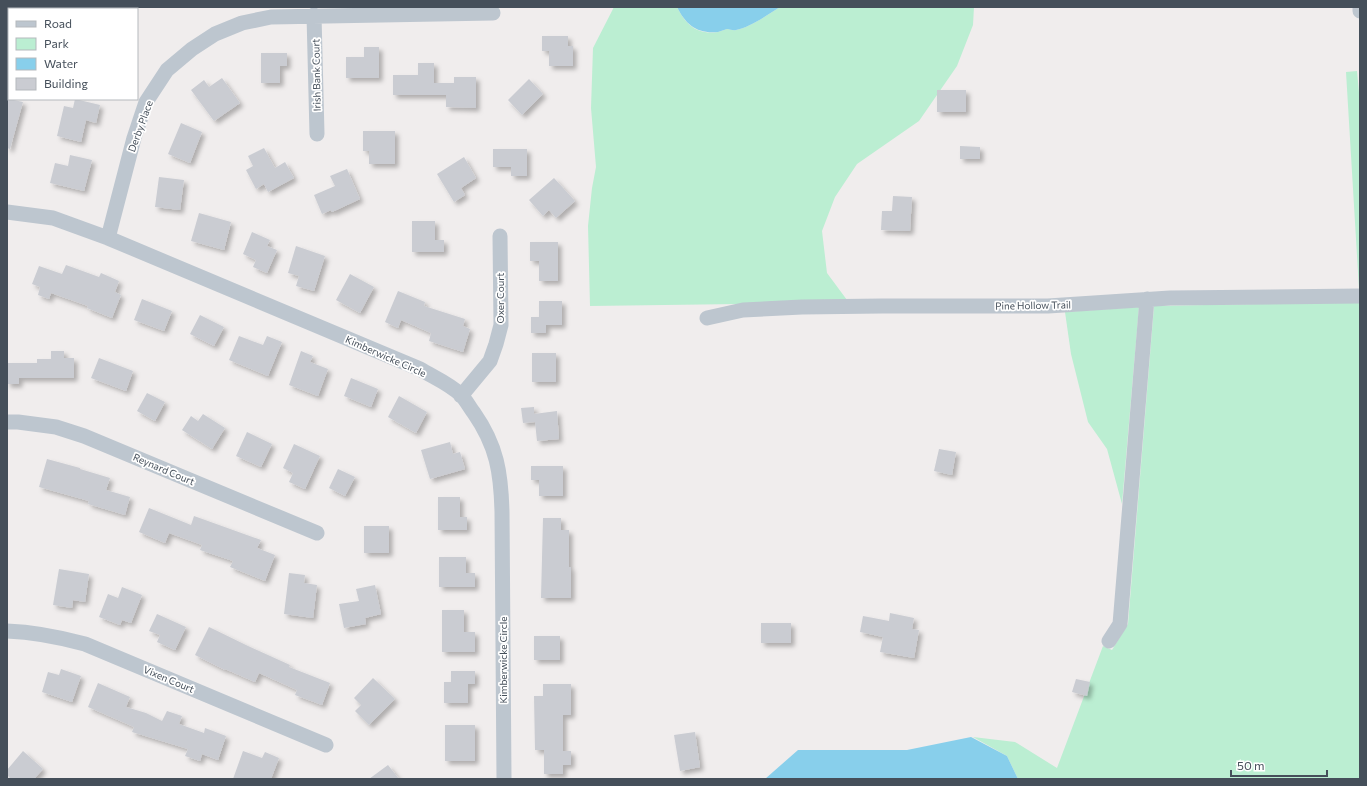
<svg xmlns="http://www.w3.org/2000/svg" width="1367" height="786" viewBox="0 0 1367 786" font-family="Commissioner,sans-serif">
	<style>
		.green { fill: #bbeed2 }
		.water { fill: #88cfeb }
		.building { fill: #caccd2; filter: url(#shadow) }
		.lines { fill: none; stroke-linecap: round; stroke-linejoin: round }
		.minor { stroke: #bdc6cf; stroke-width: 15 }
		.labels { text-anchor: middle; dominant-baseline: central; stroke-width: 3.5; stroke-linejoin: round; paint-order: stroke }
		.street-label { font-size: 10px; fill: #454f5a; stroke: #fff }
	</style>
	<defs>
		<filter id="shadow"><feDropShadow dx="3.5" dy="3.5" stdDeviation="2" flood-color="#0004"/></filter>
	</defs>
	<rect width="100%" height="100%" fill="#f0eded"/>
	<!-- green -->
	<path class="green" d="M614,7h63c9,18 20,28 41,25 3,-1 6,-2 9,-3 3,0 6,2 9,1 13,-2 33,-16 44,-23h194l-1,18 -16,41 -38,55 -62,43 -22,33 -13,34 5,42 20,27 -108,4 -149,2 -2,-80 4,-38 4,-21 -5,-59 2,-60z
		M1357,71l3,32v186h-1l-13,-217z
		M1360,302v477h-342l-11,-23 -34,-19 42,5 42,26 46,-122 9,4 16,-26 26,-318z
		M1139,307l-17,197 -15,-55 -19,-27 -17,-68 -6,-42z"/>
	<!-- water -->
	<path class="water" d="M677,7h103c-11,7 -31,21 -44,23 -3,1 -6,-1 -9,-1 -3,1 -6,2 -9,3 -21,2 -32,-7 -41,-25z
		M971,737l36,19 11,23h-253l33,-29h109z"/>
	<!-- building -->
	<path class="building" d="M542,36h26v10h5v20h-24v-15h-7z
		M364,47h15v31h-33v-21h18z
		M261,53h26v13h-7v17h-19z
		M418,63h16v20h20v-6h22v31l-30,-1v-12h-53v-20h25z
		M222,78l18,25 -26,18 -23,-31 13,-10 5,7z
		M529,79l14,15 -21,21 -14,-15z
		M937,90h29v22h-29z
		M7,97l2,2 14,3 -13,47 -3,-1z
		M75,99l25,6 -4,18 -10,-3 -5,22 -24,-6 7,-30 9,2z
		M181,123l21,9 -12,31 -22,-9z
		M363,131h32v33h-26v-13h-6z
		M960,146l20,1v12h-20z
		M264,148l11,20 10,-6 9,16 -26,14 -4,-8 -8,5 -10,-19 7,-4 -5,-10z
		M493,149h34v27h-16v-9h-18z
		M70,155l22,5 -8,31 -34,-8 5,-20 13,3z
		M464,157l12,21 -15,10 4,7 -11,7 -17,-28z
		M347,169l13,30 -28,13 -1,-2 -9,4 -8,-19 21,-9 -5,-10z
		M159,177l25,3 -4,30 -25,-3z
		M554,178l21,23 -19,17 -7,-8 -6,6 -14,-16z
		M893,196l19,1 -2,34 -29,-1 1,-19h10z
		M199,213l32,9 -7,28 -33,-9z
		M412,221h23v19h9v12h-32z
		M252,232l18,8 -3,6 10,4 -10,23 -14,-6 3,-7 -13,-6z
		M530,242h28v39h-19v-20h-9z
		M296,246l29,10 -11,35 -18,-5 3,-10 -11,-3z
		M66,265l33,12 2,-4 18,8 -4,11 6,3 -9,23 -25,-10 1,-2 -37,-13 -2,6 -11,-4 2,-8 -8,-3 7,-18 23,8z
		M350,274l24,13 -14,26 -24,-13z
		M398,291l27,11 -1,4 41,13 -2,7 7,3 -7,23 -34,-11 2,-8 -30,-13 -3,8 -13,-6z
		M142,299l30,12 -8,20 -30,-11z
		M539,301h23v24h-16v8h-15v-16h8z
		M200,315l24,12 -10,19 -24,-12z
		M239,336l24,9 4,-9 15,6 -14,34 -39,-16z
		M51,351h13v7h10v20h-55v6h-12v-21h30v-4h14z
		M301,351l12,5 -3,6 18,7 -10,27 -29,-11z
		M532,353h24v29h-24z
		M99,358l34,13 -7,20 -35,-13z
		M351,378l27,11 -7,18 -27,-11z
		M147,393l18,9 -10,19 -18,-10z
		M399,396l28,16 -11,21 -28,-16z
		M534,407v7l23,-3 2,28 -22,2 -2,-19 -12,1 -2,-15z
		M203,414l22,14 -13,21 -30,-19 9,-14 7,5z
		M247,432l25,12 -11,23 -25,-11z
		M450,442l3,12 7,-2 5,17 -35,10 -9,-29z
		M294,444l26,12 -15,33 -16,-7 4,-9 -10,-5z
		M939,449l17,3 -4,23 -18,-4z
		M47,459l33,9v1l30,9 -4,12 24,7 -5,18 -37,-11 1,-3 -50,-14z
		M531,466h32v30h-24v-16h-8z
		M338,469l17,8 -10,19 -16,-8z
		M438,497h22v20h7v13h-29z
		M149,508l42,17 3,-9 67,24 -4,8 18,7 -10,26 -35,-14 3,-6 -33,-11 2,-5 -33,-12 -4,10 -26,-11z
		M543,518h18v12h8v37h2v31h-30z
		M364,526h25v27h-25z
		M439,557h27v16h9v14h-36z
		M59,569l30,5 -4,28 -12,-2 -1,8 -19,-3z
		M289,573l16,2 -1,8 13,2 -4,33 -29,-4z
		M375,585l6,29 -16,4 1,6 -22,4 -5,-24 20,-3 -3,-12z
		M122,587l20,8 -11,28 -9,-3 -2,5 -21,-8 9,-23 10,4z
		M442,610h22v22h11v20h-33z
		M890,613l24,5 -2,11 7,1 -5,28 -34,-6 3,-15 -23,-5 3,-16 26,5z
		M157,614l29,13 -11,23 -18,-8 3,-7 -11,-4z
		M761,623h30v20h-30z
		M209,627l39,19 42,19 -1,2 41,16 -8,22 -27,-10 2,-5 -38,-17 -4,9 -30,-13v1l-30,-15z
		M534,636h26v24h-26z
		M61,669l20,7 -9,26 -30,-10 6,-20 11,3z
		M451,671h24v13h-7v19h-24v-21h7z
		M373,678l22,21 -26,26 -14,-14 6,-6 -7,-7z
		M1076,679l14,3 -3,14 -15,-4z
		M98,683l32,14 -4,10 20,6 16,8 5,-10 15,5 -3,8 25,9 1,-5 21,8 -8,24 -16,-6 -2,7 -15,-5 3,-7 -56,-17 2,-5 -46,-20z
		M543,684h28v31h-8v36h8v14h-8v9h-19v-24h-9l-1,-54h9z
		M445,725h30v36h-30z
		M695,732l5,35 -20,4 -6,-36z
		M23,751l20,18 -9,10h-23l-4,-4v-5z
		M243,751l19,7 3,-6 14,6 -8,21h-38z
		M388,765l11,14h-30z"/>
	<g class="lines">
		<!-- minor -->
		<path class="minor" d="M1360,7v4
			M314,15l3,119
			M7,212l46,6 55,20 312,131c13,8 30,15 41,26 5,5 9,13 13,18 23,33 27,60 28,99l2,267
			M108,238l26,-100 12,-36 21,-32 25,-21 23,-15 27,-11 29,-6 222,-4
			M707,318l36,-8 59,-3 80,-1h166l122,-8 190,-2
			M461,396l29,-35 6,-17 5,-19 -1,-89
			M7,422h11l38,5 28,9 233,97
			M7,631c27,1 52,6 78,13l241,101
			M1109,641l11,-17 27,-325"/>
	</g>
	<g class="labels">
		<!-- street labels -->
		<g class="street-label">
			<text transform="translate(316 75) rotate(-91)">Irish Bank Court</text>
			<text transform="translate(140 126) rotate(-70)">Derby Place</text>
			<text transform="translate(500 298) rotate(-90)">Oxer Court</text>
			<text transform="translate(1033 305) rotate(-1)">Pine Hollow Trail</text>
			<text transform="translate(386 356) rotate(24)">Kimberwicke Circle</text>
			<text transform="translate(164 469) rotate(23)">Reynard Court</text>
			<text transform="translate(503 660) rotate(-90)">Kimberwicke Circle</text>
			<text transform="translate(169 679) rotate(23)">Vixen Court</text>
		</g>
	</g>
	<!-- border -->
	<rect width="1367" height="786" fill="none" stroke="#454f5a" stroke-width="16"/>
	<!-- legend -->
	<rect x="8" y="8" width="130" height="92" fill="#ffffff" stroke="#b5b9bd"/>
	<rect x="16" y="21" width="20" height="6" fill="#bdc6cf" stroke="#b5b9bd"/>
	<text x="44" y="28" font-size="12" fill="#454f5a">Road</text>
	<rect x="16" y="38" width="20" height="12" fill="#bbeed2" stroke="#b5b9bd"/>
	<text x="44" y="48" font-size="12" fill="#454f5a">Park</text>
	<rect x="16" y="58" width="20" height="12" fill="#88cfeb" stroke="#b5b9bd"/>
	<text x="44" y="68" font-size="12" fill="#454f5a">Water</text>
	<rect x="16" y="78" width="20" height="12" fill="#caccd2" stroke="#b5b9bd"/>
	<text x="44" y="88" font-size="12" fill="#454f5a">Building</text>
	<!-- scale -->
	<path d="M1231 770v6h96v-6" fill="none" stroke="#454f5a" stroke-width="2"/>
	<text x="1237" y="770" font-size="12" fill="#454f5a" stroke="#ffffff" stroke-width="3" paint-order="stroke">50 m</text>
</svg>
